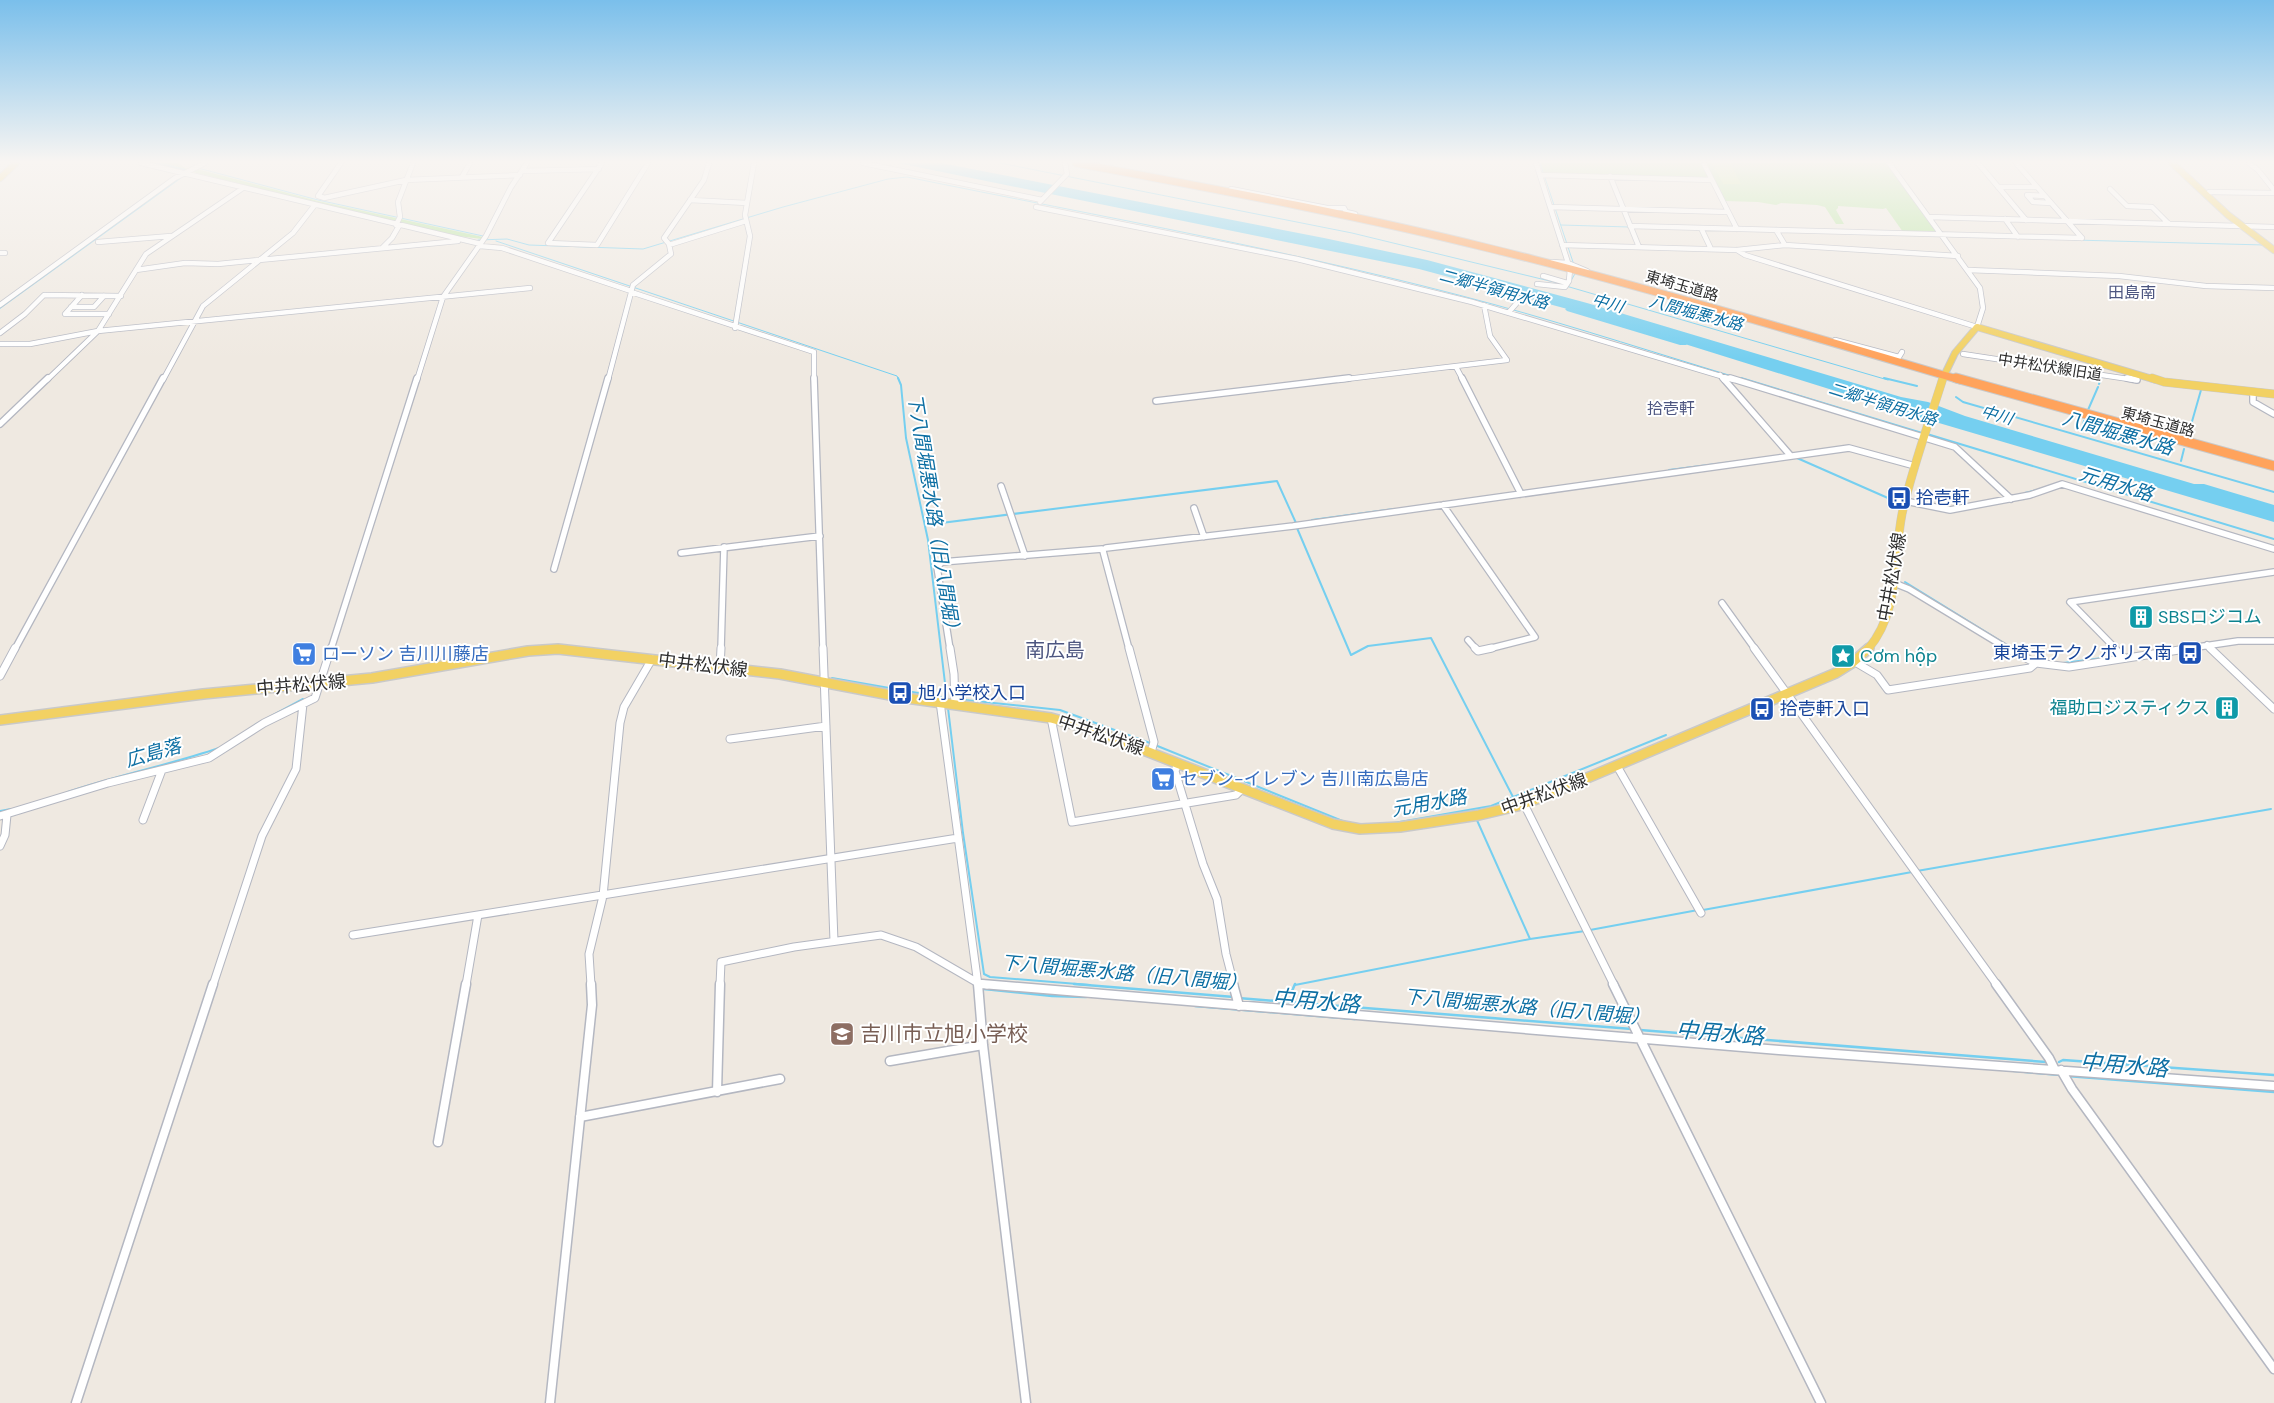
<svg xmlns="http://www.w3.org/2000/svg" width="2274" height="1403" viewBox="0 0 2274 1403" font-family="'DM Sans','Noto Sans JP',sans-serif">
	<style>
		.green { fill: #b6e59e }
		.pitch { fill: #c9ec9a }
		.water { fill: #75cff0 }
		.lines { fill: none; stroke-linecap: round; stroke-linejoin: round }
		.stream-far2 { stroke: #75cff0; stroke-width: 1 }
		.stream-far1 { stroke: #75cff0; stroke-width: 2 }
		.stream { stroke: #75cff0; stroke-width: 2.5 }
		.river { fill: #75cff0; fill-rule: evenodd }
		.minor-far3-casing { stroke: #b4b7c1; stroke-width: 6 }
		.minor-far2-casing { stroke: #b4b7c1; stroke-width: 8 }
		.minor-far1-casing { stroke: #b4b7c1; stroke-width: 9 }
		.minor-casing { stroke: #b4b7c1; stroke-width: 11 }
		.major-far2-casing { stroke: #c9c9c9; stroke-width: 8 }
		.major-far1-casing { stroke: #c9c9c9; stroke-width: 9 }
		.major-casing { stroke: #c9c9c9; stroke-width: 12 }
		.highway-far1-casing { stroke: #c9c9c9; stroke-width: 9 }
		.highway-casing { stroke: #c9c9c9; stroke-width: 11 }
		.minor-far3 { stroke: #fff; stroke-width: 4.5 }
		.minor-far2 { stroke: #fff; stroke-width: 5.5 }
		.minor-far1 { stroke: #fff; stroke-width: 7 }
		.minor { stroke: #fff; stroke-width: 8 }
		.major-far2 { stroke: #f2d163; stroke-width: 6 }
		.major-far1 { stroke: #f2d163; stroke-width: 8 }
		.major { stroke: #f2d163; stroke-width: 9 }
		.highway-far1 { stroke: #ffa35c; stroke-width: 7 }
		.highway { stroke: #ffa35c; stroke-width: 9 }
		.labels { text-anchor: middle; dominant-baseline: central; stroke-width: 4; stroke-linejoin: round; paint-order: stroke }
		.far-street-label { font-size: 15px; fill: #2e2e2e; stroke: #fff }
		.far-water-label { font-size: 16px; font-style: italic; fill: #0d6fa3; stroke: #fff }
		.far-neighbourhood-label { font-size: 16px; fill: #4d5680; stroke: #fff }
		.far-quarter-label { font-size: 16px; fill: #4d5680; stroke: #fff }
		.transit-label { font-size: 18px; fill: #164399; stroke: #fff; text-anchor: start }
		.street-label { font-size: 18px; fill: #2e2e2e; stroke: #fff }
		.culture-label { font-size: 18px; fill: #0d838f; stroke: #fff; text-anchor: start }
		.shop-label { font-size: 18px; fill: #366cbe; stroke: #fff; text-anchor: start }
		.water-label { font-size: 19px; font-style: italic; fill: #0d6fa3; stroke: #fff }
		.quarter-label { font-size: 20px; fill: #4d5680; stroke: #fff }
		.near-education-label { font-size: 21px; fill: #785e54; stroke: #fff; text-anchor: start }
		.near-water-label { font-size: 22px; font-style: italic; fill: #0d6fa3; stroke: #fff }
	</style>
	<rect width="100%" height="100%" fill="#efe9e1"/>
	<!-- green -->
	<path class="green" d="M157,163h21l7,5 12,1 121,32 165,36 -1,2 -24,-3 -143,-33z
		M1540,163h162l8,16 -166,-5z
		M1704,163h182l52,70 -35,-1 -17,-24 -3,1 -45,-3v2l-2,2 8,14h-8l-11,-17 -8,-2 -36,-2 -5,2 -18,-3 -33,-1z"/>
	<!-- pitch -->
	<path class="pitch" d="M1712,163h18l11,21h-18z"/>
	<!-- water -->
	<path class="water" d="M898,163h43l383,75 103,22 160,43 314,94 27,5 37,14 229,68h10l70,21v17l-352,-104 -314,-98 -189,-51z
		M179,177h4l-183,132v-2z"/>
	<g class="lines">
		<!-- stream-far2 -->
		<path class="stream-far2" d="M1000,163l352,70 210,51
			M1540,163l34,102
			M198,168l120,32 165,36
			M599,171l6,-8
			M1561,225l68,2
			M1849,234h15
			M478,240l29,-1 22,6 114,4 140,-42 105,-28 19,-2c196,40 395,75 589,128 83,23 166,50 249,75
			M2074,240l190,5
			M496,241l401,135 2,4
			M1566,286l322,94
			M1568,286l8,-14"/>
		<!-- stream-far1 -->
		<path class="stream-far1" d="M898,378l3,7 5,53 22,102 19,160
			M1741,378l181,55
			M1884,378l33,8
			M2099,384l2,-6
			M1956,397l7,5 311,90
			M2088,410l10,-23
			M2081,431l3,-10
			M1927,434l347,105
			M2187,439l14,-49
			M1797,458l100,44
			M2181,461l3,-12
			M1669,470l119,-15
			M2025,493l12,-3
			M1920,501l17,4
			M1312,520l82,-11
			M925,525l352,-44 19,42
			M1297,528l54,127 17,-9 63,-8 82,159
			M1905,582l102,63
			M2031,657l12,3
			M2063,663l55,-7
			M832,678l109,19
			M965,700l95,10 90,33
			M948,708l15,125 21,141 6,3 100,8
			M255,725l48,-26
			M1155,745l190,77
			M68,792c50,-17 101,-27 151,-44
			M0,811l11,-2
			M1476,818l54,121
			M1394,823l97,-17 175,-71
			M1917,871l354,-62
			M1703,910l209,-38
			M1590,930l108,-20
			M1295,985l235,-46 55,-8"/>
		<!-- stream -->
		<path class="stream" d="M1074,984l160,13
			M984,989l68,7 34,1
			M1292,991l3,-7
			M1238,998l394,31
			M1195,1006l160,13
			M1640,1030l406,32
			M2059,1062l4,-2 211,15
			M2005,1070l55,5
			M2067,1076l207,16"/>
		<!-- river -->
		<path class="river" d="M148,163h14l28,7 -4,2z
			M1570,306l116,35 2,2 -2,2h-6l-113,-34 -2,-2z"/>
		<defs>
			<path id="minor-far3" d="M141,163l340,81
				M602,163l-54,80 49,2 51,-82
				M863,163l179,37
				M1536,163l34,106 -1,12 -4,6 -28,-3
				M1978,163l48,57
				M2016,163l66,75
				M2249,163l9,7 16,20
				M1704,164l33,65
				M523,171l76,-2
				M1540,175l172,5
				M1610,176l29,71
				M462,177l8,-14
				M1998,187h39
				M1231,189l96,19h17l2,4 9,2
				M2110,189l17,17 25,1 17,17
				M2209,192l65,1
				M2045,196l-18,-1 6,7 18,1
				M324,198l82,-18 114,-5
				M325,198l-7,-2 23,-33
				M690,200l57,3
				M1040,202l27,-28 -2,-11
				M1036,207l261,52 175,43 262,78
				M1551,207l177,5
				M1929,217l345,10
				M2005,219l13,18
				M396,225l4,-8 -2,-15 15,-39
				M1630,226l452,12
				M1701,228l10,21
				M1776,230l9,15
				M98,242l73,-6
				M669,245l77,-24
				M1562,245l175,5 48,-5 173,11
				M480,246l22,2 129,43
				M382,248l10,-10 7,-12
				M1737,250l8,5 232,72 6,-19 -3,-20 -91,-125
				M0,253h5
				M1552,262l16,1 19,8
				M136,270l49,-7 33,1 240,-23
				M1968,270l151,6 87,10 68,2
				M1543,276l24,7
				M631,292l183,60v28
				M82,295l-17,19h44
				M0,305l175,-127 30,-15
				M71,307h23l10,-11
				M1509,312l7,-8
				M735,328l15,-92 -5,-21 9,-52
				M0,333l25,-19 19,-19 77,1
				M1835,340l64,17 3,-5
				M0,344h30l68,-13 432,-43
				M1963,354l172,26
				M1456,367l7,13
				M1720,375l4,5
				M47,380l51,-49 48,-77 97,-66
				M163,380l40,-74 90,-73 21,-27
				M417,380l26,-83 43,-61 25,-49 16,-24
				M608,380l25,-95 38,-31 -2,-10 -5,-6 40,-58 5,-17
				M1338,380l169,-20 -17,-24 -6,-31"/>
			<path id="minor-far2" d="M814,378l9,271
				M1462,378l59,116
				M1723,378l67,77
				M1730,378l225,69 56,52
				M2127,378l10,2
				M2253,392v10l21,12
				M1156,401l193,-23
				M2121,422c13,-1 21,0 31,9
				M0,424l48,-46
				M1001,486l24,70
				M1905,501l45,9 80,-15 32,-11 212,65
				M1443,505l92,132 -47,12
				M1194,508l10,29
				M1106,548l187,-22 556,-78 66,18
				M1103,551l26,98
				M681,553l139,-17
				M554,569l54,-191
				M1894,583l15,6 99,60
				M1722,603l33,46
				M1468,640l8,9
				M2207,645l4,4
				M15,649l148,-271
				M331,649l86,-271
				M721,649l3,-102
				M950,649l-13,-82 5,-5 160,-13
				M2116,649l-46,-47 204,-30
				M2184,649l54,-8h36"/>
			<path id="minor-far1" d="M823,648l11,293
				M950,648l4,26 1,31
				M1129,648l25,94 -3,10
				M1475,648l3,3 14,-3
				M1754,648l243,337
				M2006,648l30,15 33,4 123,-19
				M2114,648l10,10
				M2210,648l64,61
				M1855,662l22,13 11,15 142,-22 6,-5
				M720,667l1,-19
				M0,676l15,-28
				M940,702l38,283
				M1051,718l21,104 164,-27 6,-6
				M730,739l96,-13
				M1178,763l-3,8 28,93 14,35 9,55 8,31
				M1617,766l84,147
				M1524,804l90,181
				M0,816l108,-33 101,-25 55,-35 51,-25 16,-50
				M143,820l19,-50
				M0,846l5,-11 2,-20
				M353,935l605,-97
				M213,985l49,-149 34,-67 7,-65
				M466,985l12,-70
				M591,985l-2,-31 14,-58 17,-173 4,-16 28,-48
				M720,985l1,-23 73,-15 87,-12 35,12 62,36 9,2"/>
			<path id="minor" d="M978,984l5,61 43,358
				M982,984l797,66 495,36
				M1233,984l6,22
				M1613,984l208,419
				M1996,984l53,74 6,12
				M890,1061l93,-16
				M2061,1070l11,19 202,280
				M717,1092l3,-108
				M580,1117l200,-38
				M438,1142l28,-158
				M76,1403l137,-419
				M550,1403l42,-398 -1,-21"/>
			<path id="major-far2" d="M2172,163l56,52 46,35
				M0,178l16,-15
				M1942,380l13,-27 22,-26 179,53"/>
			<path id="major-far1" d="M2152,378l12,4 110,12
				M554,649h7
				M1868,649c32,-37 25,-89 34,-135 10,-46 27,-91 41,-136"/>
			<path id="major" d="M0,720l203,-26 169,-16 156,-27 30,-2 222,25 126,24 145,20 36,10 246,96 27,5 40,-2 79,-12 38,-9 25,-9 294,-124 16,-10 17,-15"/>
			<path id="highway-far1" d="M1076,163c138,26 276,51 412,85 159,39 315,86 472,132"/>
			<path id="highway" d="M1956,378l318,88"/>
		</defs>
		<!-- minor-far3 casing -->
		<use href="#minor-far3" class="minor-far3-casing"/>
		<!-- minor-far2 casing -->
		<use href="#minor-far2" class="minor-far2-casing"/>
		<!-- minor-far1 casing -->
		<use href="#minor-far1" class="minor-far1-casing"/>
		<!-- minor casing -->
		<use href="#minor" class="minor-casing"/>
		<!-- major-far2 casing -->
		<use href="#major-far2" class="major-far2-casing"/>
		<!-- major-far1 casing -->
		<use href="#major-far1" class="major-far1-casing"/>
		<!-- major casing -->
		<use href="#major" class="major-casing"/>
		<!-- highway-far1 casing -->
		<use href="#highway-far1" class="highway-far1-casing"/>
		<!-- highway casing -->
		<use href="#highway" class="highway-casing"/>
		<!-- minor-far3 -->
		<use href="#minor-far3" class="minor-far3"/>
		<!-- minor-far2 -->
		<use href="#minor-far2" class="minor-far2"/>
		<!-- minor-far1 -->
		<use href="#minor-far1" class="minor-far1"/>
		<!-- minor -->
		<use href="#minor" class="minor"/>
		<!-- major-far2 -->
		<use href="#major-far2" class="major-far2"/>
		<!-- major-far1 -->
		<use href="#major-far1" class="major-far1"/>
		<!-- major -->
		<use href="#major" class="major"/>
		<!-- highway-far1 -->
		<use href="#highway-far1" class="highway-far1"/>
		<!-- highway -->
		<use href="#highway" class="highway"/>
	</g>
	<!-- sky -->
	<linearGradient id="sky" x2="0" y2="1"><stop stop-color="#7abfeb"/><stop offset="0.45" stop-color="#f8f5f2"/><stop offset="1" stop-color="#f8f5f2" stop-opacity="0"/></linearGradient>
	<rect width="2274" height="359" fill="url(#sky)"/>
	<!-- icons -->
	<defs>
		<symbol id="bus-square" viewBox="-11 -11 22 22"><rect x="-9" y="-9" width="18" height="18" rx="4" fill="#1a4fb4" stroke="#fff"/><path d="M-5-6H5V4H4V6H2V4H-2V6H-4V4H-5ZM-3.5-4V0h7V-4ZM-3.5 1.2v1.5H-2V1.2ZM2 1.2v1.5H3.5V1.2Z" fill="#fff"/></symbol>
		<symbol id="building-square" viewBox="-11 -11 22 22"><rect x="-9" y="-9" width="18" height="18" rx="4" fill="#0f9aa8" stroke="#fff"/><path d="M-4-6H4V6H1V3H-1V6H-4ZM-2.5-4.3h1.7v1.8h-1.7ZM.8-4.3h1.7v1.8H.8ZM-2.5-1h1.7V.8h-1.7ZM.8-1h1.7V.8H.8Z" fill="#fff"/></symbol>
		<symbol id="supermarket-square" viewBox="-11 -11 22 22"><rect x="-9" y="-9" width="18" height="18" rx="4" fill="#3f7fe0" stroke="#fff"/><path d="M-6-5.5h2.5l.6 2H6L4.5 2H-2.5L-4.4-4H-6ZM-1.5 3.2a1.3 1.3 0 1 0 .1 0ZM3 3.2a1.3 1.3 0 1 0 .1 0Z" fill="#fff"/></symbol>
		<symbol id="sight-square" viewBox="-11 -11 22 22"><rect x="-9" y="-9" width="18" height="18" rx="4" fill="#0f9aa8" stroke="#fff"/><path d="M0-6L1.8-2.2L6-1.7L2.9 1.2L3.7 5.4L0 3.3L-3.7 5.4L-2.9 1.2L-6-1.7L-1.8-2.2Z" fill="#fff"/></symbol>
		<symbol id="school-square" viewBox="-11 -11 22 22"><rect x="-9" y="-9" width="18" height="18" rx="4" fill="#8d6e63" stroke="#fff"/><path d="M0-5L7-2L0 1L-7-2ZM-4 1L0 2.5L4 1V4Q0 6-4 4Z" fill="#fff"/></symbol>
	</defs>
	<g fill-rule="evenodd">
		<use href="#bus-square" x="1885" y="484" width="28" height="28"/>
		<use href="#building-square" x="2127" y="603" width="28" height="28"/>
		<use href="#bus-square" x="2176" y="639" width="28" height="28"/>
		<use href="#supermarket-square" x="290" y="640" width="28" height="28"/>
		<use href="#sight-square" x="1829" y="642" width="28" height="28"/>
		<use href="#bus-square" x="886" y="679" width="28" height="28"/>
		<use href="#building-square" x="2213" y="694" width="28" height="28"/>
		<use href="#bus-square" x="1748" y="695" width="28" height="28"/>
		<use href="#supermarket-square" x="1149" y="765" width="28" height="28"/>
		<use href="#school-square" x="828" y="1020" width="28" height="28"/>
	</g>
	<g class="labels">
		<!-- far-street labels -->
		<g class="far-street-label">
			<text transform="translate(1682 286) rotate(16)">東埼玉道路</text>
			<text transform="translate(2050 367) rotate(9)">中井松伏線旧道</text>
			<text transform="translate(2158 422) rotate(15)">東埼玉道路</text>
		</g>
		<!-- far-water labels -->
		<g class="far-water-label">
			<text transform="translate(1494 289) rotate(15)">二郷半領用水路</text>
			<text transform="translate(1608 303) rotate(16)">中川</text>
			<text transform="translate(1696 313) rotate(15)">八間堀悪水路</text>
			<text transform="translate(1883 404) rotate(17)">二郷半領用水路</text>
			<text transform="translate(1997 415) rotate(16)">中川</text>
		</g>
		<!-- far-neighbourhood labels -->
		<g class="far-neighbourhood-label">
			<text x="2132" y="292">田島南</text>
		</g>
		<!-- far-quarter labels -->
		<g class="far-quarter-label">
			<text x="1671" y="408">拾壱軒</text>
		</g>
		<!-- transit labels -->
		<g class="transit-label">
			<text x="1916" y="498">拾壱軒</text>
			<text x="2172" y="653" text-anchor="end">東埼玉テクノポリス南</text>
			<text x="918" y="693">旭小学校入口</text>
			<text x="1780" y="709">拾壱軒入口</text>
		</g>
		<!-- street labels -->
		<g class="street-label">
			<text transform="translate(1892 577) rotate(-80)">中井松伏線</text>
			<text transform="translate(703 665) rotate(7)">中井松伏線</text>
			<text transform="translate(301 685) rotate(-5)">中井松伏線</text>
			<text transform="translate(1101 735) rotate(19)">中井松伏線</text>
			<text transform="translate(1544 794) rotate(-20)">中井松伏線</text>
		</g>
		<!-- culture labels -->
		<g class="culture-label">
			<text x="2158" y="617">SBSロジコム</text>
			<text x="1860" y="656">Cơm hộp</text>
			<text x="2210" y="708" text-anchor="end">福助ロジスティクス</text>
		</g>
		<!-- shop labels -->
		<g class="shop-label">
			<text x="322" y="654">ローソン 吉川川藤店</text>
			<text x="1180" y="779">セブン-イレブン 吉川南広島店</text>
		</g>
		<!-- water labels -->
		<g class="water-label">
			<text transform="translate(2118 433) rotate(16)">八間堀悪水路</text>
			<text transform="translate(2116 484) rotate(17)">元用水路</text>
			<text transform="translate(934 516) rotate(81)">下八間堀悪水路（旧八間堀）</text>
			<text transform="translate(153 753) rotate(-16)">広島落</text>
			<text transform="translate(1429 803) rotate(-10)">元用水路</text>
			<text transform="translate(1124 973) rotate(5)">下八間堀悪水路（旧八間堀）</text>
			<text transform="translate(1527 1007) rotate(5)">下八間堀悪水路（旧八間堀）</text>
		</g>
		<!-- quarter labels -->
		<g class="quarter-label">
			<text x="1055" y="650">南広島</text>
		</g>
		<!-- near-education labels -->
		<g class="near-education-label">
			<text x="860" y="1034">吉川市立旭小学校</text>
		</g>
		<!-- near-water labels -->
		<g class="near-water-label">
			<text transform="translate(1316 1001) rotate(5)">中用水路</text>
			<text transform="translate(1720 1033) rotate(5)">中用水路</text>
			<text transform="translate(2124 1065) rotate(5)">中用水路</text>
		</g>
	</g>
</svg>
